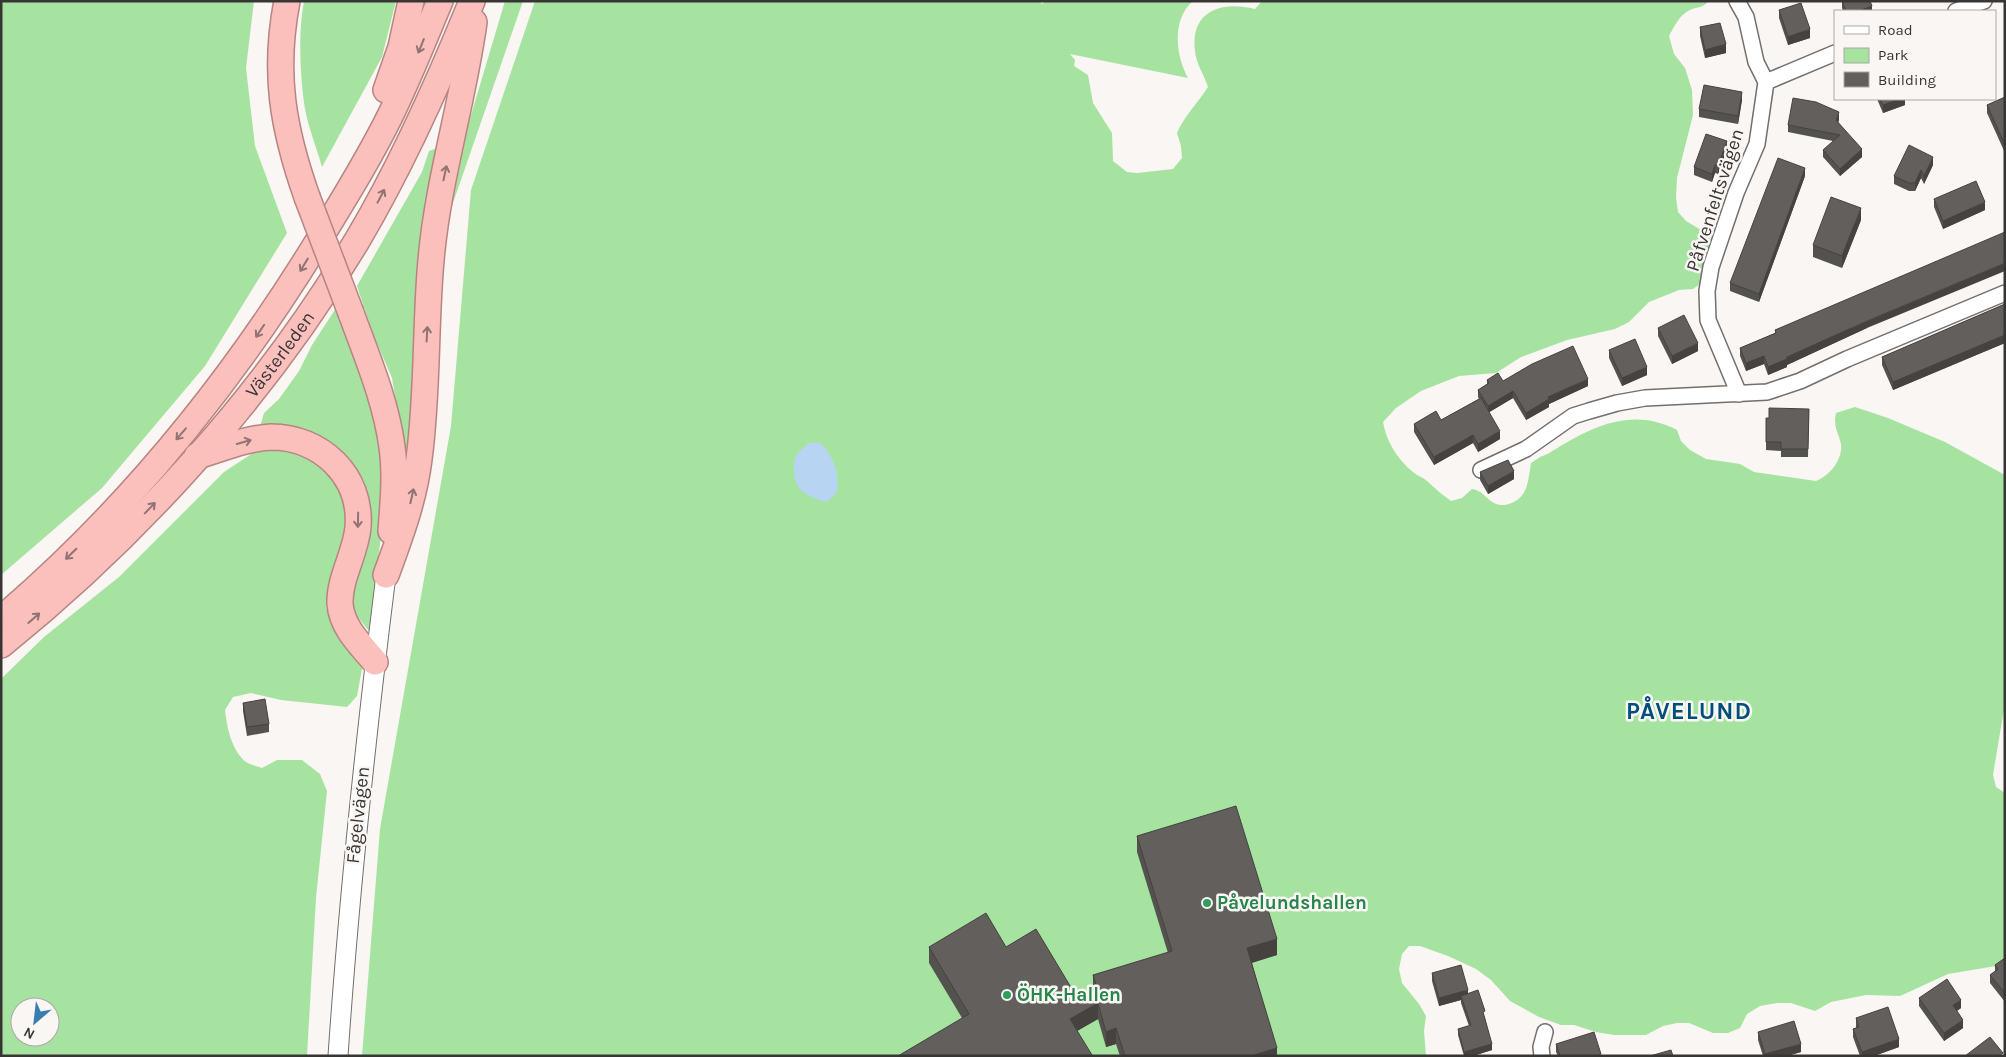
<svg xmlns="http://www.w3.org/2000/svg" width="2006" height="1057" viewBox="0 0 2006 1057" font-family="Karla,sans-serif">
	<style>
		.green { fill: #a6e3a0; fill-rule: evenodd }
		.water { fill: #b7d5f2 }
		.lines { fill: none; stroke-linecap: round; stroke-linejoin: round }
		.minor-casing { stroke: #726f6d; stroke-width: 18 }
		.tertiary-casing { stroke: #726f6d; stroke-width: 21 }
		.trunk-casing { stroke: #b68582; stroke-width: 28 }
		.minor { stroke: #fff; stroke-width: 15 }
		.tertiary { stroke: #fff; stroke-width: 19 }
		.trunk { stroke: #fbbfbc; stroke-width: 25 }
		.trunk-bridge-casing { stroke: #b68582; stroke-width: 28; stroke-linecap: butt }
		.trunk-bridge { stroke: #fbbfbc; stroke-width: 25 }
		.wall { fill: #54524f }
		.shaded-wall { fill: #454240 }
		.building { fill: #625f5c; stroke: #454240 }
		.oneway { stroke: #8f7472 }
		.leisure-dot { fill: #2e9e5b; stroke: #f9f6f3; stroke-width: 2 }
		.labels { text-anchor: middle; dominant-baseline: central; stroke-width: 5; stroke-linejoin: round; paint-order: stroke }
		.street-label { font-size: 19px; fill: #373635; stroke: #f9f6f3 }
		.leisure-label { font-size: 19px; font-weight: bold; fill: #27864d; stroke: #f9f6f3; text-anchor: start }
		.district-label { font-size: 24px; font-weight: bold; letter-spacing: 1px; fill: #004e7b; stroke: #f9f6f3 }
	</style>
	<rect width="100%" height="100%" fill="#f9f6f3"/>
	<!-- green -->
	<path class="green" d="M1,1h253l-8,67 9,78 32,87 -82,133 -103,122 -101,87z
		M304,1h92l-14,56 -60,110c-6,-21 -15,-43 -18,-64 -4,-32 -6,-70 0,-102z
		M505,1h18l-78,225 15,-74z
		M535,1h505l2,3 3,-3h148c-22,19 -17,55 -5,77l-118,-24 5,6 -1,6 14,9 5,28 19,30 1,28 14,11 10,1 36,-4 9,-11 -1,-12 -4,-13c7,-17 21,-30 31,-46 -4,-13 -12,-23 -13,-36 -5,-39 25,-51 60,-42l7,-8h447c-8,8 -10,5 -19,9 -10,4 -16,17 -21,26l5,18 11,14 7,22 1,25 -16,63 -1,20 2,14 8,9 22,13 4,10 -7,28 -5,12 -7,5 -14,1 -30,12 -20,20 -14,7 -48,11 -46,17 -25,16 -37,3 -38,15 -25,17 -13,14c3,19 15,38 30,50 4,4 10,5 14,9 8,7 15,14 24,20l11,-3 10,-9c10,1 13,9 22,14 3,2 10,3 15,1 19,-6 19,-23 22,-41l9,-6c9,-3 15,-8 24,-13 36,-21 72,-35 113,-14l4,11 9,9 16,9 34,5 14,8 62,9c14,-5 27,-22 25,-37 -3,-13 -8,-17 -5,-31l19,-6 33,11 57,24 60,33v228l-12,72 3,12 9,6v169l-9,4 -48,8 -48,22 -34,-1 -35,7 -16,9 -24,-8h-14l-17,3 -13,8 -7,14 -12,5h-15l-24,-10h-12l-14,3 -17,9h-32l-18,-3 -22,-7h-13l-22,-8 -29,-16 -19,-21 -15,-11 -28,-13 -28,-10h-11l-7,8 -3,15 3,14 17,21 7,12 -2,15 2,25h-1064l18,-227 71,-403 20,-236z
		M437,148l-30,318 -3,-5 -3,-29 -9,-54 -19,-44 -16,-48 65,-114 7,-21z
		M338,305l40,112 7,42 -3,70 -13,102 -13,-16 -5,-15 16,-57 3,-33 -6,-29 -14,-22 -19,-15 -18,-11 -22,-6 -32,3 5,-17 15,-14 20,-28 13,-26z
		M282,446l20,5 36,27 11,49 -19,58 -4,22 7,21 30,35 -6,33 -10,11 -66,-7 -30,-7 -18,4 -8,13c2,17 6,40 21,52 4,3 11,4 16,6l15,-8h25l18,14 7,17 -11,107 -9,158h-306v-377l43,-42 75,-60 105,-105 29,-19zM20,1007h30v30h-30z"/>
	<!-- water -->
	<path class="water" d="M809,443h12c14,17 18,28 16,49l-10,10c-8,-2 -18,-5 -25,-11 -9,-7 -10,-27 -5,-37 3,-4 9,-8 12,-11z"/>
	<g class="lines">
		<defs>
			<path id="minor" d="M1737,1l9,16 10,45 10,20 -9,62 -21,49 -25,74 -4,24 1,29 31,74
				M1956,11l28,-10
				M1766,82l69,-29
				M1481,470l45,-21 47,-33 16,-5 28,-8 28,-5 122,-6 33,-11 47,-22 158,-66
				M1542,1056l-1,-9 4,-15"/>
			<path id="tertiary" d="M338,1056c11,-161 28,-321 48,-481"/>
			<g id="trunk">
				<path d="M287,1c-14,72 -4,128 20,196"/>
				<path d="M386,90l15,-43 10,-46"/>
				<path d="M351,313c16,44 35,88 41,134 4,28 1,57 -1,84"/>
				<path d="M197,456c24,-7 50,-18 74,-19 50,0 91,39 87,90 -2,26 -19,51 -18,77 2,24 21,41 35,58"/>
				<path d="M386,575c14,-38 28,-75 33,-116 9,-66 6,-133 12,-199 7,-80 32,-158 43,-238"/>
				<path d="M1,619c127,-108 233,-240 319,-381 25,-41 50,-81 71,-124 18,-37 33,-75 49,-113"/>
				<path id="s1" d="M1,645c139,-112 266,-253 357,-406 45,-76 81,-157 114,-238"/>
			</g>
		</defs>
		<!-- minor casing -->
		<use href="#minor" class="minor-casing"/>
		<!-- tertiary casing -->
		<use href="#tertiary" class="tertiary-casing"/>
		<!-- trunk casing -->
		<use href="#trunk" class="trunk-casing"/>
		<!-- minor -->
		<use href="#minor" class="minor"/>
		<!-- tertiary -->
		<use href="#tertiary" class="tertiary"/>
		<!-- trunk -->
		<use href="#trunk" class="trunk"/>
		<defs>
			<path id="trunk-bridge" d="M307,197l44,116"/>
		</defs>
		<!-- trunk-bridge casing -->
		<use href="#trunk-bridge" class="trunk-bridge-casing"/>
		<!-- trunk-bridge -->
		<use href="#trunk-bridge" class="trunk-bridge"/>
	</g>
	<!-- wall -->
	<path class="wall" d="M1842,1h28l2,10h-29l-1,-3z
		M1779,10l31,28 -22,7 -9,-27z
		M1700,27l26,26 -21,5 -5,-22z
		M2005,97v56l-18,-40v-8z
		M1877,99h28v6l-22,8z
		M1742,100l-4,24 -39,-7v-8z
		M1839,120l-1,2 24,35 -22,19 -17,-19v-7l10,-9 -45,-9v-7z
		M1727,149l-9,25 -3,-1 -3,9 -18,-7v-8z
		M1933,165l-9,19 -3,-6 -6,13h-6l-15,-7v-8z
		M1805,176l-46,126 -29,-11v-8z
		M1934,199l51,11 -42,19 -9,-22z
		M1861,220l-19,48 -29,-11v-12z
		M2005,304v39l-112,47 -11,-25v-8z
		M1658,328l40,23 -26,13 -14,-28z
		M1867,328l-80,37v2l-19,8 -4,-11 -18,7 -6,-15v-8l35,-15v-3z
		M1609,350l38,25 -25,11 -13,-28z
		M1487,380l16,1 85,5 -39,18v3l-23,13 -13,-22 -24,14 11,27 -22,13 -5,-9 -39,22 -20,-33v-8l27,-4 38,-21 -1,-2v-7l9,-6z
		M1809,409l-1,48h-27v-6l-15,-1v-32h3z
		M1480,472l34,7 -26,15 -8,-14z
		M243,703l26,21v8l-22,4 -4,-25z
		M1137,836l140,119 -25,8 25,93h-157l-4,-12 -10,3 -8,-28 -21,12 -115,-13 -33,-55v-16h77l69,47 18,-5v-14l75,-22 -31,-101z
		M2005,958v44l-15,-19v-8l5,-4v-6z
		M1432,973l36,21 17,23v1l7,32 -19,6h-9l-6,-21v-6l11,-3 -8,-23v-3l-22,6 -7,-25z
		M1919,998l42,10 -4,3 6,17 -19,13 -25,-35z
		M1856,1018l43,29 -25,9h-14l-7,-19v-8l3,-1z
		M1758,1032l43,20 -14,4h-24l-5,-16z
		M1556,1044l45,12h-43l-2,-4z"/>
	<!-- shaded-wall -->
	<path class="shaded-wall" d="M1872,6v5h-13z
		M1810,29v9l-22,7v-8z
		M1726,44v9l-21,5v-8z
		M1742,92v8l-4,24v-8z
		M1900,99h5v6l-22,8v-8z
		M1839,112v8l-3,7v-7z
		M1727,141v8l-9,25v-8z
		M1862,149v8l-22,19v-7z
		M1933,157v8l-9,19v-8z
		M1715,165v8l-3,9v-8z
		M1805,168v8l-46,126v-8z
		M1921,170v8l-6,13v-8z
		M1985,202v8l-42,19v-8z
		M1861,208v12l-19,48v-12z
		M2005,263v8l-138,57 -80,37v2l-19,8v-8l19,-10 80,-36z
		M2005,335v8l-112,47v-8z
		M1698,343v8l-26,13v-8z
		M1764,356v8l-18,7v-8z
		M1647,367v8l-25,11v-8z
		M1588,379v7l-39,18v3l-23,13v-7l22,-16z
		M1513,391v7l-25,15v-7z
		M1500,431v8l-22,13v-8z
		M1473,435v8l-39,22v-8z
		M1514,471v8l-26,15v-8z
		M1277,939v16l-30,9v-16z
		M1468,990v8l-7,-2v4l-22,6v-8z
		M1961,1000v8l-8,5v-8z
		M1098,1003v16l-28,16v-16z
		M1963,1020v8l-19,13v-8z
		M1116,1028v16l-10,3v-15z
		M1899,1039v8l-25,9h-12v-4z
		M1492,1044v6l-19,6h-9v-4z
		M1801,1044v8l-14,4h-22v-2z
		M1277,1048v8h-26z"/>
	<!-- building -->
	<path class="building" d="M1842,1h28l2,5 -13,5h-13z
		M1801,3l9,26 -22,8 -9,-27z
		M1720,23l6,21 -21,6 -5,-23z
		M1704,85l38,7 -4,24 -39,-7z
		M2005,97v48l-18,-40z
		M1793,98l23,4 23,10 -3,8 26,29 -22,20 -17,-19 17,-15 -52,-10z
		M1880,99h20l-17,6z
		M1706,134l21,7 -9,25 -3,-1 -3,9 -18,-7z
		M1909,145l24,12 -9,19 -3,-6 -6,13h-6l-15,-7z
		M1778,158l27,10 -46,126 -29,-11z
		M1976,181l9,21 -42,19 -9,-22z
		M1831,197l30,11 -19,48 -29,-11z
		M2005,232v31l-138,58 -80,36v2l-19,8 -4,-11 -18,7 -6,-15 36,-15 -1,-3z
		M2005,304v31l-112,47 -11,-25z
		M1684,315l14,28 -26,13 -14,-28z
		M1635,339l12,28 -25,11 -13,-28z
		M1573,346l15,33 -40,18 1,2 -23,14 -13,-22 -25,15 -10,-16 11,-7 -2,-3 11,-7 5,8 29,-17z
		M1481,398l19,33 -22,13 -5,-9 -39,22 -20,-33 22,-13 5,9z
		M1769,408l40,1 -1,40h-27v-7h-15v-24h3z
		M1508,460l6,11 -26,15 -8,-14z
		M265,699l4,25 -22,3 -4,-24z
		M1236,806l41,133 -30,9 30,100 -26,8h-126l-9,-28 -10,4 -8,-29 -28,16 22,36 -1,1h-193l71,-42 -40,-67 57,-34 20,34 30,-18 39,65 22,-6 -4,-13 79,-24 -35,-115z
		M2005,958v35l-15,-18 8,-6 -3,-4z
		M1461,965l7,25 -29,8 -7,-25z
		M1947,979l14,21 -8,5 10,15 -19,13 -25,-35z
		M1478,990l7,21 -2,1 9,32 -28,8 -6,-23 13,-4 -10,-29z
		M1888,1007l11,32 -37,13 -9,-23 6,-2 -3,-9z
		M1794,1021l7,23 -36,10 -7,-22z
		M1594,1032l7,22 -4,2h-37l-4,-12z
		M1990,1037l13,16 -4,3h-34z
		M1671,1050l2,6h-23z"/>
	<!-- one-way arrows -->
	<defs><path id="oneway-shaft" d="M-6 0H5M1.5-3L5.5 0L1.5 3" fill="none" stroke-width="1.6" stroke-linecap="round" stroke-linejoin="round" transform="scale(1.25)"/></defs>
	<g class="oneway">
		<use href="#oneway-shaft" transform="translate(421 46) rotate(112)"/>
		<use href="#oneway-shaft" transform="translate(445 173) rotate(-78)"/>
		<use href="#oneway-shaft" transform="translate(381 196) rotate(-62)"/>
		<use href="#oneway-shaft" transform="translate(304 265) rotate(121)"/>
		<use href="#oneway-shaft" transform="translate(260 331) rotate(124)"/>
		<use href="#oneway-shaft" transform="translate(427 334) rotate(-87)"/>
		<use href="#oneway-shaft" transform="translate(181 434) rotate(131)"/>
		<use href="#oneway-shaft" transform="translate(244 442) rotate(-16)"/>
		<use href="#oneway-shaft" transform="translate(412 496) rotate(-77)"/>
		<use href="#oneway-shaft" transform="translate(150 508) rotate(-46)"/>
		<use href="#oneway-shaft" transform="translate(358 520) rotate(91)"/>
		<use href="#oneway-shaft" transform="translate(71 554) rotate(136)"/>
		<use href="#oneway-shaft" transform="translate(34 618) rotate(-41)"/>
	</g>
	<!-- markers -->
	<g class="leisure-dot">
		<circle cx="1207" cy="903" r="5"/>
		<circle cx="1007" cy="995" r="5"/>
	</g>
	<g class="labels">
		<!-- street labels -->
		<g class="street-label">
			<text transform="translate(1715 200) rotate(-72)">Påfvenfeltsvägen</text>
			<text stroke="none"><textPath href="#s1" startOffset="404">Västerleden</textPath></text>
			<text transform="translate(358 815) rotate(-84)">Fågelvägen</text>
		</g>
		<!-- leisure labels -->
		<g class="leisure-label">
			<text x="1217" y="903">Påvelundshallen</text>
			<text x="1017" y="995">ÖHK-Hallen</text>
		</g>
		<!-- district labels -->
		<g class="district-label">
			<text x="1689" y="711">PÅVELUND</text>
		</g>
	</g>
	<!-- border -->
	<rect width="2006" height="1057" fill="none" stroke="#373635" stroke-width="5"/>
	<!-- legend -->
	<rect x="1834" y="10" width="162" height="90" fill="#f9f6f3" stroke="#aba9a7"/>
	<rect x="1844" y="26" width="25" height="8" fill="#ffffff" stroke="#aba9a7"/>
	<text x="1878" y="35" font-size="15" fill="#373635">Road</text>
	<rect x="1844" y="48" width="25" height="15" fill="#a6e3a0" stroke="#aba9a7"/>
	<text x="1878" y="60" font-size="15" fill="#373635">Park</text>
	<rect x="1844" y="72" width="25" height="15" fill="#625f5c" stroke="#aba9a7"/>
	<text x="1878" y="85" font-size="15" fill="#373635">Building</text>
	<!-- north arrow -->
	<g transform="translate(35 1022) rotate(208)"><circle r="24" fill="#f9f6f3" stroke="#aba9a7"/>
	<path d="M0-4L9 19L0 12L-9 19Z" fill="#367db2"/>
	<text y="-8" font-size="14" font-weight="bold" text-anchor="middle" fill="#373635">N</text>
	</g>
</svg>
